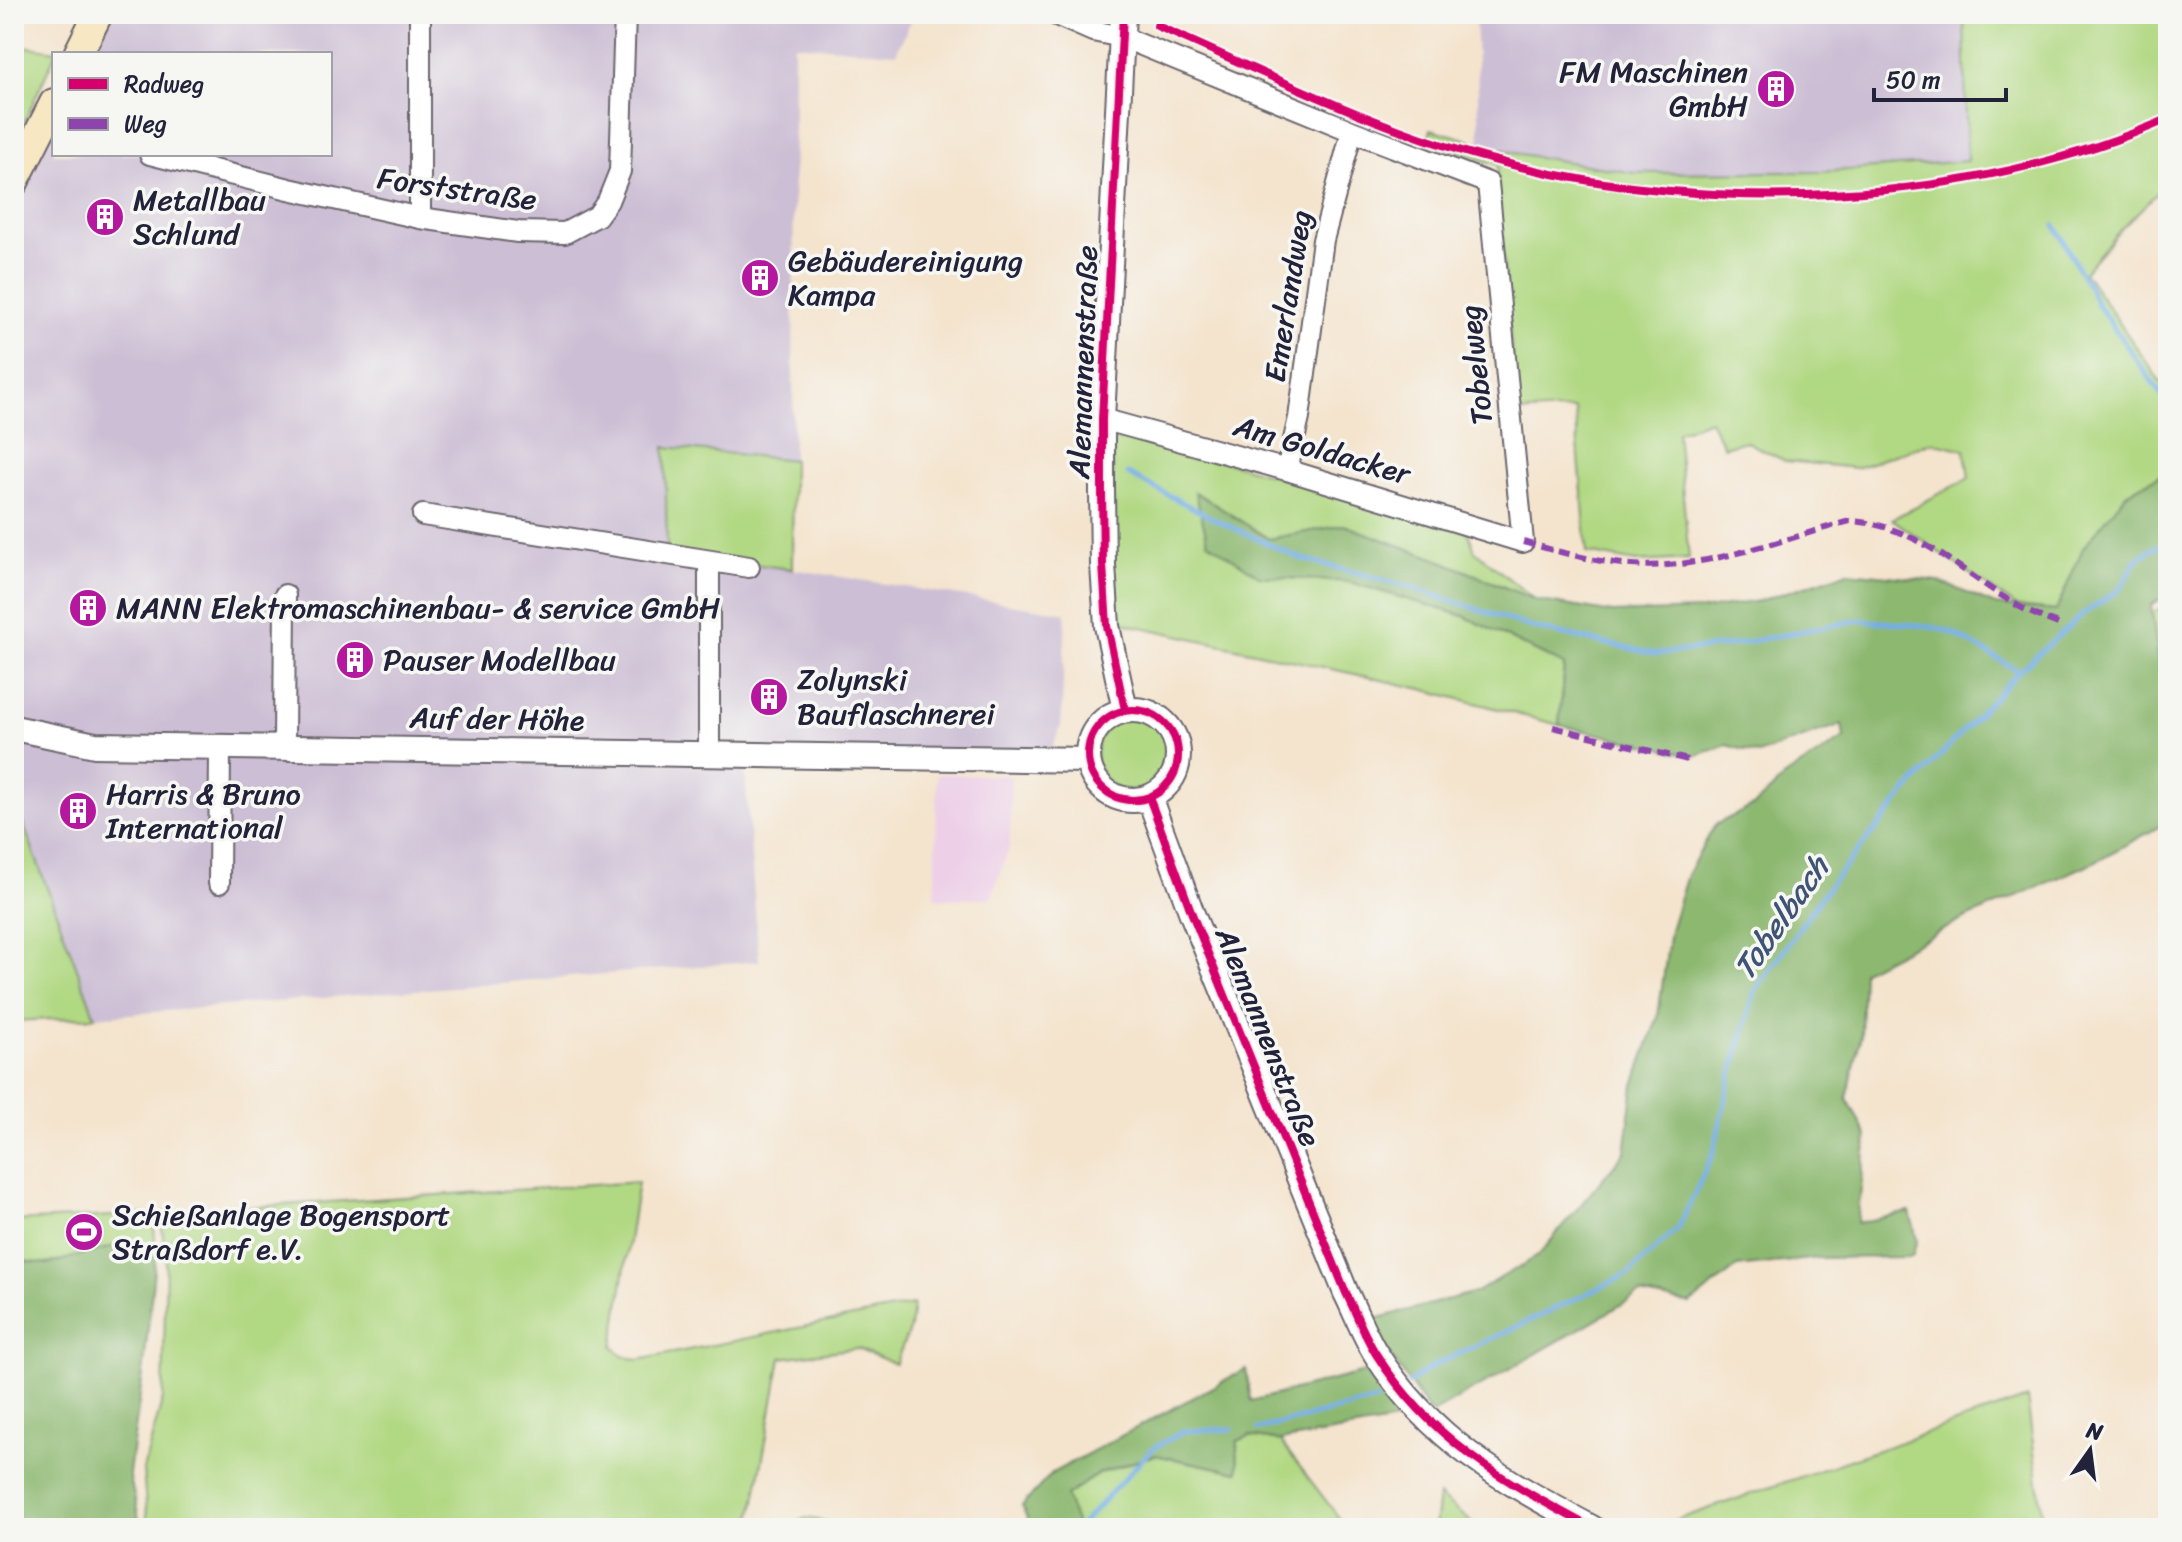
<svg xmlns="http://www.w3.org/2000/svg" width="2182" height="1542" viewBox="0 0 2182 1542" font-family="Sriracha,sans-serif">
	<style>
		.built { fill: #edd0e8 }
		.industrial { fill: #ccbed4 }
		.green { fill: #b1d882; stroke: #6a7d5e; stroke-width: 2 }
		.forest { fill: #8cb870; stroke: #576d56; stroke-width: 2 }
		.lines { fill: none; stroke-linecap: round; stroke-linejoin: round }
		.stream { stroke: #75aee5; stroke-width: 5 }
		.minor-casing { stroke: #6c666e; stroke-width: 24 }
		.tertiary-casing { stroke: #6c666e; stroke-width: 28 }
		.secondary-casing { stroke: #6c666e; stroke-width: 32 }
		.minor { stroke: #fff; stroke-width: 20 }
		.tertiary { stroke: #fff; stroke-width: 24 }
		.secondary { stroke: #f7e8c3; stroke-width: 28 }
		.quiet { stroke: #8e44ad; stroke-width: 6; stroke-dasharray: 12 6; stroke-linecap: butt }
		.cycleway-casing { stroke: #f6f6f2; stroke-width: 13 }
		.cycleway { stroke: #d6006c; stroke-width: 8 }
		.labels { text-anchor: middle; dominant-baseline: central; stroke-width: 7; stroke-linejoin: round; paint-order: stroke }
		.poi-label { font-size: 30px; fill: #22223b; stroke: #f6f6f2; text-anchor: start }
		.street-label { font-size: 30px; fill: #22223b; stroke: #f6f6f2 }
		.water-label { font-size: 32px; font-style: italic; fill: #3f5376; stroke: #f6f6f2 }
	</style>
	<rect width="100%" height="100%" fill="#f6f6f2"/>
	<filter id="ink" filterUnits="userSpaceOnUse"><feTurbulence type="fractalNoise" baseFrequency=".0125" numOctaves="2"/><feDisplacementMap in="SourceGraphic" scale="16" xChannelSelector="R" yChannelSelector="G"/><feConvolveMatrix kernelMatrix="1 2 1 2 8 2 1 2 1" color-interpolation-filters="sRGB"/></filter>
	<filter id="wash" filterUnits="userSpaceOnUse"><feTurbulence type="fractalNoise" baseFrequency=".006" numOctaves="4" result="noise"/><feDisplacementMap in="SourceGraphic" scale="32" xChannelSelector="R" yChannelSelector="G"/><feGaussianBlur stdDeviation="1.8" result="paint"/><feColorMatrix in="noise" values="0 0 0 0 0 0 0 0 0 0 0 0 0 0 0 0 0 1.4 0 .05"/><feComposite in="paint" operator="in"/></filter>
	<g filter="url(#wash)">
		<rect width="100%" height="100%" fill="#f4e4ce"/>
		<!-- built -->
		<path class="built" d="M937,774l74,2 -1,69 -19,53 -56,1z"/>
		<!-- industrial -->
		<path class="industrial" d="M109,14h805l-18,39 -102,-9 -1,416 -127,-13 2,108 124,14 274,44 -5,113 -10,26 -308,-4 16,213 -664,56 -81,-218v-593l40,-80v28h276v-100h-241z
			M1475,14h489l4,147 -146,11 -188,1 -120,-20 -34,-10z"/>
		<!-- green -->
		<path class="green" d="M1964,14h204v168l-47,47 -37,43 84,121v78l-41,22 -43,55 -28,63 -39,-4 -125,-88 77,-41 -4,-28 -33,-8 -76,26 -71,-7 -40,-20 -21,6 -14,-27 -33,12 12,127 -53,3 -49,-9 -12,-144 -58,4 -20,-218 1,-30 -70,-23 3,-13 83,24 120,20 188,-1 145,-11z
			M14,45l43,6 -43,93z
			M1113,429l355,103 7,19 60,49 -91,-38 -100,-37 -75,14 -72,-46 62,83 90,6 115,34 100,49 -5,60 -137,-36 -299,-66 -11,-10z
			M665,447l128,13 -1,109 -125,-15z
			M2168,604v129l-16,-120z
			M1096 755a37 37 0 1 1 74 0a37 37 0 1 1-74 0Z
			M14,799l81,218 -81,4z
			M638,1182l-25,164 8,9 17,5 275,-55 -3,23 -15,36 -38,-16 -76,10 -31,170h-602l-5,-58 20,-72 3,-139 -6,-46z
			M153,1214l3,37 -26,-9 -82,22 -34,-4v-39z
			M2027,1398l17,130h-391z
			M1250,1436l30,5 60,78 -2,9h-260l-13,-32 34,-23 56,-18 83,17 -1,-31z
			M1439,1496l40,32h-44z
			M806,1518l60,10h-88z"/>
		<!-- forest -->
		<path class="forest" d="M2168,471v124l-17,10 17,128v89l-74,40 -134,59 -97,50 -2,64 -14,63 20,38 -10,87 53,-11 7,28 -5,17 -94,1 -81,9 -47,37 -50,-10 -209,120 -64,-93 109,-29 62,-36 87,-104 9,-67 24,-69 12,-86 17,-55 28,-50 40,-20 33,-31 56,-36 -2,-14 -84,30 -31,-9 -33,11 -135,-31 5,-60 -100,-49 -115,-34 -90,-6 -51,-34 -13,-50 74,47 75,-14 100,37 91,38 78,13 88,-3 58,-9 89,-29 90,9 57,24 61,6 27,-63 44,-55z
			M130,1242l26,9 -12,115 -15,107 12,55h-127v-268l34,4z
			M1246,1369l5,32 118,-30 38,48 -127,22 -30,-5 -13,5 1,31 -83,-17 -56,18 -33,23 12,32h-47l-9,-22 30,-33z"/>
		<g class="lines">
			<!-- stream -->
			<path class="stream" d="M2055,225l44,82 69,97
				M1128,474l84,44 87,40 111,29 127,42 119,25 76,-9 127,-25 68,6 24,6 68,39
				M1409,1383l26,-18 193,-91 51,-47 34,-73 18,-78 24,-85 74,-105 78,-95 112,-120 64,-57 37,-25 17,-30 31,-19
				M1258,1429l118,-29
				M1078,1528l74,-79 32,-18 48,-2"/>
		</g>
	</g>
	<g filter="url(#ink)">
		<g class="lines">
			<defs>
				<path id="minor" d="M420,14v204
					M1054,14l39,17 29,6 230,94 136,52 35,359 -236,-72 -185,-51
					M150,154l139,35 131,29 98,14 47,1 32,-17 11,-15 12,-30 5,-157
					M1287,470l12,-52 24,-178 29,-109
					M423,515l326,52
					M284,747l1,-152
					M709,755v-194
					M219,883l1,-136"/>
				<path id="tertiary" d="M1123,14l-21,405v72l1,74 4,61 18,84
					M1088 755a45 45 0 1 1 90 0a45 45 0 1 1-90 0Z
					M14,728l81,17 993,15
					M1149,797l43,117 154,379c10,20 18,42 30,61 55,87 128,127 216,174"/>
				<path id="secondary" d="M78,54l20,-40
					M14,182l40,-79"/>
			</defs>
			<!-- minor casing -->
			<use href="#minor" class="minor-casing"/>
			<!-- tertiary casing -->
			<use href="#tertiary" class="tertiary-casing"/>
			<!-- secondary casing -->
			<use href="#secondary" class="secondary-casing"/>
			<!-- minor -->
			<use href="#minor" class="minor"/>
			<!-- tertiary -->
			<use href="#tertiary" class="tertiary"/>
			<!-- secondary -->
			<use href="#secondary" class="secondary"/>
			<!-- quiet -->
			<path class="quiet" d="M1523,542c37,10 72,20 109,23 70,6 151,-26 218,-44 69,3 116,57 174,88 10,6 22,10 34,15
				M1553,727l139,34"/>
			<defs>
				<path id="cycleway" d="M1123,14l-21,405v72l1,74 4,61 18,84
					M1147,14l12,5 -2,7c114,49 227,107 348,137 206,53 466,43 663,-44
					M1088 755a45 45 0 1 1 90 0a45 45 0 1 1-90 0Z
					M1149,797l43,117 154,379c10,20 18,42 30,61 55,87 128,127 216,174"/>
			</defs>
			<!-- cycleway casing -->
			<use href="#cycleway" class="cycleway-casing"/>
			<!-- cycleway -->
			<use href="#cycleway" class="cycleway"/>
		</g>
	</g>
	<!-- icons -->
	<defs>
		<symbol id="building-disc" viewBox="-11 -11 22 22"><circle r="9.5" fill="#b5179e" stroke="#f6f6f2"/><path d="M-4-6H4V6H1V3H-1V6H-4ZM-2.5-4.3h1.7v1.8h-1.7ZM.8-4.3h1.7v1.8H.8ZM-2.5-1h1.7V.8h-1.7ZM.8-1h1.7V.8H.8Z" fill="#fff"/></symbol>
		<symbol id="stadium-disc" viewBox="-11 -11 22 22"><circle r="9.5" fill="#b5179e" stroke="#f6f6f2"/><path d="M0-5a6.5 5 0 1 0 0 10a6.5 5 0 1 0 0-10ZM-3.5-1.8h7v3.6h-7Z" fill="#fff"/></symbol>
	</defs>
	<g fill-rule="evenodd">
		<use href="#building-disc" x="1754" y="67" width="44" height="44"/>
		<use href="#building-disc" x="83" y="195" width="44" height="44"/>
		<use href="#building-disc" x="738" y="256" width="44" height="44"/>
		<use href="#building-disc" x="66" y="586" width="44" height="44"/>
		<use href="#building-disc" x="333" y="638" width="44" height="44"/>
		<use href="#building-disc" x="747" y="675" width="44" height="44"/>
		<use href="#building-disc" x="56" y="789" width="44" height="44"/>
		<use href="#stadium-disc" x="62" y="1210" width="44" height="44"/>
	</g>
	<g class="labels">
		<!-- poi labels -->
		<g class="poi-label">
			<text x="1748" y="72" text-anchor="end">FM Maschinen<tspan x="1748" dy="34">GmbH</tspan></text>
			<text x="133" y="200">Metallbau<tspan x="133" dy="34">Schlund</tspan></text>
			<text x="788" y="261">Gebäudereinigung<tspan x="788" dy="34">Kampa</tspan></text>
			<text x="116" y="608">MANN Elektromaschinenbau- &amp; service GmbH</text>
			<text x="383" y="660">Pauser Modellbau</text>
			<text x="797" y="680">Zolynski<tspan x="797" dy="34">Bauflaschnerei</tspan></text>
			<text x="106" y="794">Harris &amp; Bruno<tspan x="106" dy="34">International</tspan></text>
			<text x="112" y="1215">Schießanlage Bogensport<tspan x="112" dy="34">Straßdorf e.V.</tspan></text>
		</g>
		<!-- street labels -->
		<g class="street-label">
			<text transform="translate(457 189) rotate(8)">Forststraße</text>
			<text transform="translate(1288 296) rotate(-81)">Emerlandweg</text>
			<text transform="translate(1083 362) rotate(-88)">Alemannenstraße</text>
			<text transform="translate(1476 365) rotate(-96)">Tobelweg</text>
			<text transform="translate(1322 450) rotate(16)">Am Goldacker</text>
			<text transform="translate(497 719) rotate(1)">Auf der Höhe</text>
			<text transform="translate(1268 1037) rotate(68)">Alemannenstraße</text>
		</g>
		<!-- water labels -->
		<g class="water-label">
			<text transform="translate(1781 918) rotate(-55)">Tobelbach</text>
		</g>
	</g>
	<!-- margin -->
	<rect width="2182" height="1542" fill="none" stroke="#f6f6f2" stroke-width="48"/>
	<!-- legend -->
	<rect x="52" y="52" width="280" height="104" fill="#f6f6f2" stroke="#a1a1a9" stroke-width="2"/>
	<rect x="68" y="78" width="40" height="12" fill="#d6006c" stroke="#a1a1a9" stroke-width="2"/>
	<text x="124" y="92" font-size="24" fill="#22223b">Radweg</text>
	<rect x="68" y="118" width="40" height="12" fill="#8e44ad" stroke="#a1a1a9" stroke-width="2"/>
	<text x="124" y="132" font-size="24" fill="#22223b">Weg</text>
	<!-- north arrow -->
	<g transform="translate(2090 1450) rotate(14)" stroke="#f6f6f2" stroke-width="6" paint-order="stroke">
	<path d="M0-6L14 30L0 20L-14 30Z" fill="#22223b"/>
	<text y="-12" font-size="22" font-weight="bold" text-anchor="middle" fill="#22223b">N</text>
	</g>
	<!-- scale -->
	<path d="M1874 88v12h132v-12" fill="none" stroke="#22223b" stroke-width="4"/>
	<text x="1886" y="88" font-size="24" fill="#22223b" stroke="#f6f6f2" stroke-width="6" paint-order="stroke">50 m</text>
</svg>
